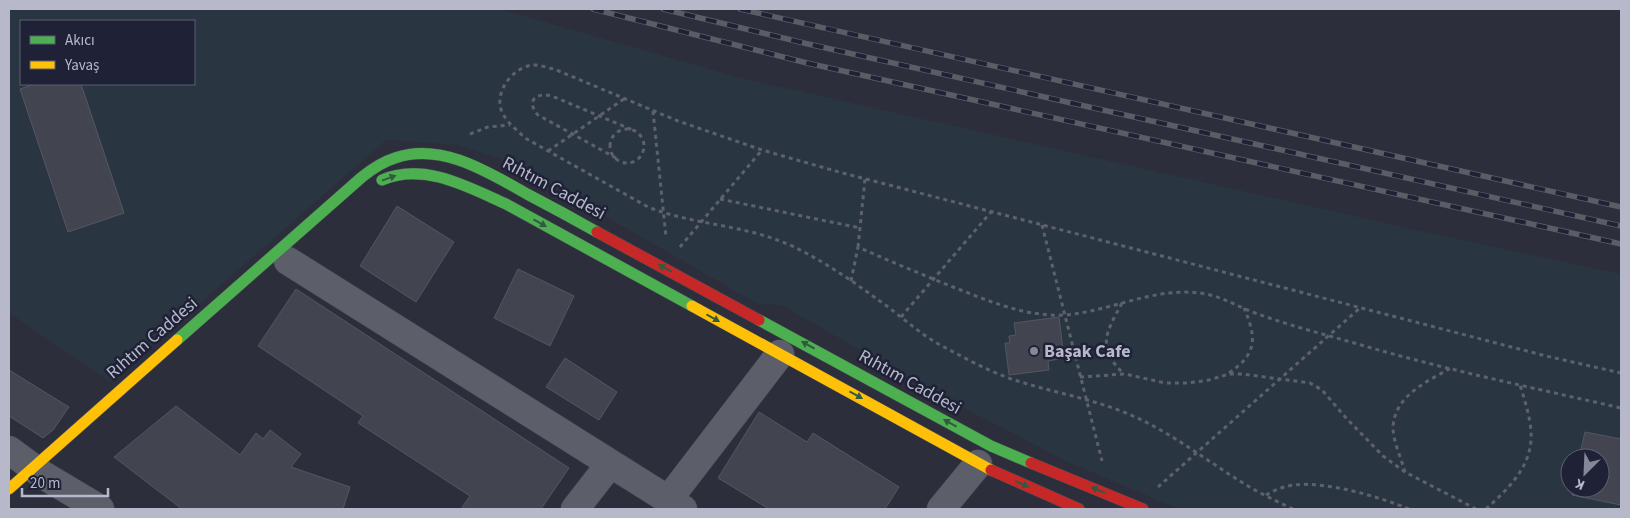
<svg xmlns="http://www.w3.org/2000/svg" width="1630" height="518" viewBox="0 0 1630 518" font-family="'Source Sans 3',sans-serif">
	<style>
		.green { fill: #293641; fill-rule: evenodd }
		.building { fill: #424450; stroke: #545663 }
		.lines { fill: none; stroke-linecap: round; stroke-linejoin: round }
		.street-casing { stroke: #4a4b55; stroke-width: 29 }
		.fast-casing { stroke: #4a4b55; stroke-width: 12 }
		.slow-casing { stroke: #4a4b55; stroke-width: 12 }
		.jam-casing { stroke: #4a4b55; stroke-width: 12 }
		.path { stroke: #5e616b; stroke-width: 3; stroke-dasharray: 4 4; stroke-linecap: butt }
		.street { stroke: #5c5e69; stroke-width: 28 }
		.fast { stroke: #4caf50; stroke-width: 11 }
		.slow { stroke: #ffc107; stroke-width: 11 }
		.jam { stroke: #c62828; stroke-width: 11 }
		.rail-casing { stroke: #5b5c66; stroke-width: 5.5 }
		.rail { stroke: #1f2236; stroke-width: 4; stroke-dasharray: 11; stroke-linecap: butt }
		.oneway { fill: #315a40 }
		.poi-dot { fill: #868899; stroke: #1f2236; stroke-width: 2 }
		.labels { text-anchor: middle; dominant-baseline: central; stroke-width: 5; stroke-linejoin: round; paint-order: stroke }
		.street-label { font-size: 18px; fill: #b7b9cb; stroke: #1f2236 }
		.poi-label { font-size: 18px; font-weight: bold; fill: #b7b9cb; stroke: #1f2236; text-anchor: start }
	</style>
	<rect width="100%" height="100%" fill="#2c2e3b"/>
	<!-- green -->
	<path class="green" d="M9,9h490l242,69 684,154 196,42v235h-442l-107,-45 -120,-62 -171,-97 -23,-1 -244,-140 -55,-19 -73,-5 -276,242 -101,-69zM21,21h173v63h-173zM1570,458h30v30h-30z"/>
	<!-- building -->
	<path class="building" d="M35,84h46l43,129 -56,19 -48,-143z
		M397,206l57,36 -38,60 -56,-36z
		M518,269l56,27 -24,50 -56,-28z
		M296,289l273,179 -28,41h-80l9,-13 -112,-73 5,-7 -105,-70z
		M1059,317l5,41 -16,3 1,9 -40,5 -4,-32h5l-1,-7 7,-1 -2,-12z
		M565,358l52,34 -18,28 -53,-33z
		M9,370l60,37 -16,23 -10,8 -34,-22z
		M176,406l64,49 16,-22 7,6 7,-9 31,24 -10,13 59,20 -7,22h-161l-68,-52z
		M759,412l48,30 6,-9 86,54 -14,22h-116l-51,-31z
		M1585,432l36,7v66l-49,-10 1,-7h27v-30h-21z"/>
	<g class="lines">
		<defs>
			<path id="street" d="M288,261l395,248
				M9,450l34,25 57,34
				M668,500l112,-146
				M575,509l35,-45
				M941,509l37,-45"/>
			<path id="fast" d="M382,180c42,-18 86,7 124,24l186,102
				M759,320l232,126 40,17
				M177,340l185,-163c10,-8 20,-15 33,-19 46,-16 93,14 132,36 23,12 47,25 70,38"/>
			<path id="slow" d="M692,306l299,164
				M9,489l168,-149"/>
			<path id="jam" d="M597,232l162,88
				M1031,463l112,46
				M991,470l88,39"/>
		</defs>
		<!-- street casing -->
		<use href="#street" class="street-casing"/>
		<!-- fast casing -->
		<use href="#fast" class="fast-casing"/>
		<!-- slow casing -->
		<use href="#slow" class="slow-casing"/>
		<!-- jam casing -->
		<use href="#jam" class="jam-casing"/>
		<!-- path -->
		<path class="path" d="M653,111l13,126
			M610 146a17 17 0 1 1 34 0a17 17 0 1 1-34 0Z
			M470,134l18,-7 22,-2
			M548,151l76,-52
			M616,158l-78,-43c-13,-15 -1,-23 14,-19l83,35
			M720,199l140,29
			M1042,225l60,236
			M680,247l82,-97
			M858,247l7,-68
			M851,281l7,-34c31,14 63,27 95,40 36,14 72,30 112,28 48,-4 92,-30 141,-21 16,3 29,11 44,17 36,14 74,23 111,34 86,25 173,43 260,63
			M1122,303c-16,30 -26,44 2,71
			M901,317l90,-105
			M1229,373c28,-19 28,-35 15,-65
			M1080,377l45,-3 40,9h23l21,-3 20,-6h13l68,9 12,7 25,29 36,37 22,16 71,37
			M1405,472c-4,-14 -12,-31 -12,-45 2,-32 35,-46 58,-59
			M1158,487l203,-180
			M1266,495c9,-5 18,-9 29,-10 31,-4 85,12 114,24
			M1293,509c-17,-8 -34,-16 -50,-26 -39,-24 -75,-53 -117,-70 -34,-14 -70,-20 -105,-31 -28,-8 -54,-23 -79,-36 -24,-13 -43,-32 -65,-47 -26,-19 -54,-38 -83,-52 -48,-23 -98,-21 -146,-40l-123,-69c-8,-8 -18,-15 -23,-26 -9,-20 12,-47 33,-47 6,0 13,3 19,4l124,52 84,29 77,22 707,184 75,17
			M1486,509c25,-23 51,-47 44,-86 -2,-13 -6,-25 -10,-38"/>
		<!-- street -->
		<use href="#street" class="street"/>
		<!-- fast -->
		<use href="#fast" class="fast"/>
		<!-- slow -->
		<use href="#slow" class="slow"/>
		<!-- jam -->
		<use href="#jam" class="jam"/>
		<defs>
			<path id="rail" d="M593,9l214,54 814,181
				M663,9l145,35 813,182
				M740,9l881,198"/>
		</defs>
		<!-- rail casing -->
		<use href="#rail" class="rail-casing"/>
		<!-- rail -->
		<use href="#rail" class="rail"/>
	</g>
	<!-- one-way arrows -->
	<defs><path id="oneway-solid" d="M-6-.8H1V-3.2L6.5 0L1 3.2V.8H-6Z" transform="scale(1.25)"/></defs>
	<g class="oneway">
		<use href="#oneway-solid" transform="translate(389 178) rotate(-20)"/>
		<use href="#oneway-solid" transform="translate(540 223) rotate(29)"/>
		<use href="#oneway-solid" transform="translate(665 268) rotate(-152)"/>
		<use href="#oneway-solid" transform="translate(713 318) rotate(29)"/>
		<use href="#oneway-solid" transform="translate(808 345) rotate(-151)"/>
		<use href="#oneway-solid" transform="translate(856 395) rotate(29)"/>
		<use href="#oneway-solid" transform="translate(950 423) rotate(-151)"/>
		<use href="#oneway-solid" transform="translate(1022 484) rotate(24)"/>
		<use href="#oneway-solid" transform="translate(1098 490) rotate(-157)"/>
	</g>
	<!-- markers -->
	<circle class="poi-dot" cx="1034" cy="351" r="5"/>
	<g class="labels">
		<!-- street labels -->
		<g class="street-label">
			<text transform="translate(554 188) rotate(28)">Rıhtım Caddesi</text>
			<text transform="translate(152 338) rotate(-41)">Rıhtım Caddesi</text>
			<text transform="translate(910 382) rotate(29)">Rıhtım Caddesi</text>
		</g>
		<!-- poi labels -->
		<g class="poi-label">
			<text x="1044" y="351">Başak Cafe</text>
		</g>
	</g>
	<!-- border -->
	<rect width="1630" height="518" fill="none" stroke="#b7b9cb" stroke-width="20"/>
	<!-- legend -->
	<rect x="20" y="20" width="175" height="65" fill="#1f2236" stroke="#5c5e72"/>
	<rect x="30" y="36" width="25" height="8" fill="#4caf50" stroke="#5c5e72"/>
	<text x="65" y="45" font-size="15" fill="#b7b9cb">Akıcı</text>
	<rect x="30" y="61" width="25" height="8" fill="#ffc107" stroke="#5c5e72"/>
	<text x="65" y="70" font-size="15" fill="#b7b9cb">Yavaş</text>
	<!-- north arrow -->
	<g transform="translate(1585 473) rotate(204)"><circle r="24" fill="#1f2236" stroke="#5c5e72"/>
	<path d="M0-4L9 19L0 12L-9 19Z" fill="#868899"/>
	<text y="-8" font-size="14" font-weight="bold" text-anchor="middle" fill="#b7b9cb">K</text>
	</g>
	<!-- scale -->
	<path d="M22 488v8h86v-8" fill="none" stroke="#b7b9cb" stroke-width="2.5"/>
	<text x="30" y="488" font-size="15" fill="#b7b9cb" stroke="#1f2236" stroke-width="4" paint-order="stroke">20 m</text>
</svg>
